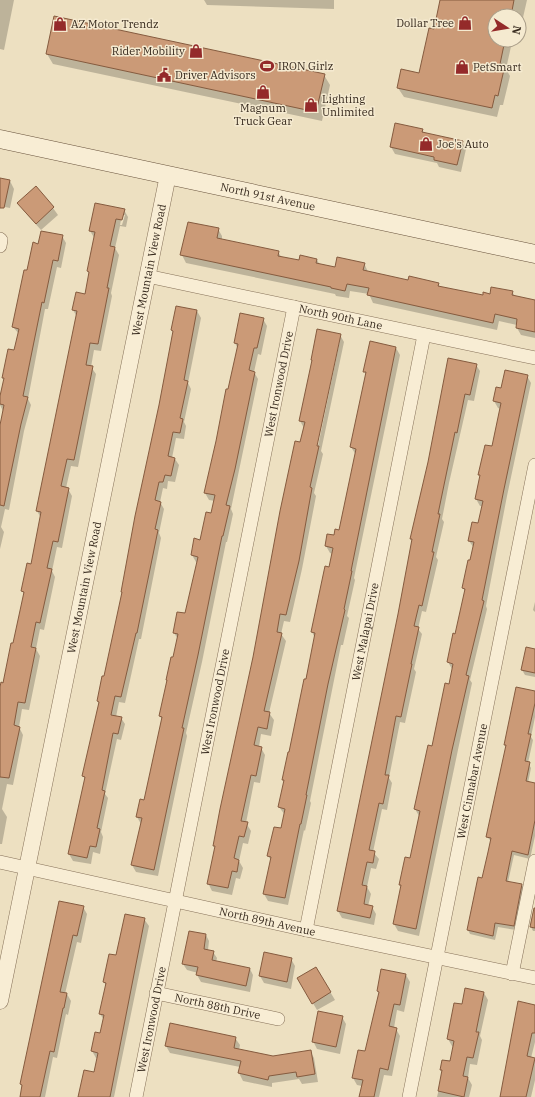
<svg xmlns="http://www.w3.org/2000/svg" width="535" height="1097" viewBox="0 0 535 1097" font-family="'IBM Plex Serif',serif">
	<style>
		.shadow { fill: #0003; fill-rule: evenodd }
		.building { fill: #cb9a77; stroke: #855b3f }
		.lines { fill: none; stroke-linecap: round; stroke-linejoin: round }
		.minor-casing { stroke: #867159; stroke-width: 14 }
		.tertiary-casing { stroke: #867159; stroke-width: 17 }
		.secondary-casing { stroke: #68523c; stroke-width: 19 }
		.minor { stroke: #f8edd4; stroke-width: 13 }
		.tertiary { stroke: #f8edd4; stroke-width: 16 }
		.secondary { stroke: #f8edd4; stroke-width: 18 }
		.labels { text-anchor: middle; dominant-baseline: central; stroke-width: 3; stroke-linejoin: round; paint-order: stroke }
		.poi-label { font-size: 11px; fill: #36291d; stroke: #f5ead0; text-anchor: start }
		.street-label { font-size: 11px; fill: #36291d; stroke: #f5ead0 }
	</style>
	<rect width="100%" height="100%" fill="#ede0c1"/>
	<!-- shadow -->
	<path class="shadow" d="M0,0h14l-10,50 -4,-1z
		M204,0h130v9l-127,-4z
		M441,0h86l-8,35v-19h-24v24h23l-1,3 -5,-1 -6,27 4,7 -7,29h-3l-3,12 -93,-20 -6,-9 22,-14 15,-44z
		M47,54l277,21 6,10 -8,36 -269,-57z
		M422,130l2,3 38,9 4,7 -5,23 -22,-5 -2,-4 -42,-9 -4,-7z
		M0,179l10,2 4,8 -4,19 -10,-2z
		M36,188l17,20 5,7 -17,15 -18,-20 -4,-7z
		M124,210l4,7 -2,10 -6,-1 -5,22 4,7 -8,38 1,3 -11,55 -7,-1 -3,17 5,7 -18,93 -7,-1 -5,22 2,1 4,7 -10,52 -5,-1 -5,24 3,6 -11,53 -4,-1 -4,20 4,7 -11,54 -7,-1 -3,18 4,8 -10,50 -6,-1 -5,25 5,8 -5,27h-2v-151l14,-48 10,-51 -2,-3 9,-26 10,-47 -4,-7 40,-194 -4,-7 12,-15 5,-21 -2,-3 7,-32 -5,-8zM122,215h3l-3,10h-2z
		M218,229l4,7v4l56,12 4,6 17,3 18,-1 3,5 16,3 28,-5 4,9 41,9 29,3 2,3 43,9 29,-4 3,4 20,5v37l-14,-3 -4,-7v-3l-18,-4 -2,9 -124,-27 -4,-9 -19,-3 -1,7 -13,-2 -1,-2 -149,-31 -4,-8z
		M62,236l4,7 -5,25 -4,-1 -9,42h-3l-17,90 3,6 -7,26 -15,79 -4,-1 -4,18 3,5 -4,17v-120l3,-18 -3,-6v-5l5,-20 -2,-2 12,-27 4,-17 -6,-7 15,-56 11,-26z
		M197,311l4,7 -13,65 3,6 -7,33 2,4 -2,13 -8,-1 -4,20 3,1 4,6 -4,17 -7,-1 -1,8 -4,-1 -3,14 4,7 -5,24 2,5 -20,101h-2l-14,64 -6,-1 -3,15 5,1 4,6 -4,16 -4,-1 -12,55 3,4 -7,34 2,5 -3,17 -7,-2 -2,12 -18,-3 -4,-7 16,-75 -2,-3 16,-73 -1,-2 7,-23 18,-84 -1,-2 52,-259 -2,-3z
		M241,315l22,4 4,7 -6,29 -3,-1 -4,18 4,7 -27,130 2,5 -6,28h-1l-24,120 -16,71 1,3 -29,140 -22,-4 -4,-7 9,-41 -4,-7 8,-16 17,-81 -2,-4 18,-77 -4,-6 12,-18 12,-52 -2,-1 -4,-7 3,-16 6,2 11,-27 3,-13 -6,-1 -4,-7 33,-144 -3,-6z
		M340,335l4,7 -23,109 2,3 -9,39 2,3 -14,73 -12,53 -6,-1 -3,13 5,7 -17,72 5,7 -3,16 -10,-2 -2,13 2,1 4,7 -5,28 -6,-1 -8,41 5,8 -3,13 -5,-1 -4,18 4,7 -3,11 -4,-1 -4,17 -20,-4 -4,-8 8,-35 -2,-2 90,-418 -4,-7 13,-59 -1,-2zM338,340h2l-23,111 -2,-1z
		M396,348l4,7 -46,223 1,2 -8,36 2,2 -6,27h-2l-31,156 1,2 -6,28 -1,-1 -16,75 -20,-4 -4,-7 7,-34 -3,-4 14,-27 3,-14 -6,-8 5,-25 -1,-2 32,-142 -3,-6 14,-65 4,1 3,-14 -3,-1 -4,-7 14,-15 16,-76 -5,-8 16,-72 -3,-3z
		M476,365l4,6 -6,30 -6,-1 -19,83 -7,36 2,3 -8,35 2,3 -12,52 -4,-1 -4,18 4,5 -8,35 2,3 -11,51 -5,-1 -11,56 3,5 -5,27 -5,-1 -9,43 6,7 -3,10 -5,-1 -4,19 4,7 -3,12 4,1 4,7 -2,11 -32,-7 -4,-7 61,-297 13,-74 -1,-1 18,-76z
		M527,376l4,7 -24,113 -21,110 1,3 -17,71 2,3 -53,253 -21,-5 -4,-7 8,-36 -2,-3 11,-26 8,-43 -4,-7 38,-140h-1l-4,-7 8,-27 9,-44 -2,-3 11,-40 -5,-7 10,-16 3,-19h-2l-4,-7 5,-22 -2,-3 13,-26 9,-39 -3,-1 -4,-7 8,-12z
		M535,602v10l-2,-2z
		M535,650v27l-10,-2 -3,-5z
		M535,692v25l-4,20 2,3 -5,23 3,5 -3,15 7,1v52l-5,23 -16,-4 -6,27 14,3 2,4 -8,41 -18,-3 -3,13 -25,-6 -2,-4 15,-51 8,-38 -4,-4 19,-90 -1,-2z
		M60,902l23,5 4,7 -6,29 -4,-1 -12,52h2l4,7 -3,14 -2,-1 -9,44 -4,-1 -8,40h-24l2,-10 -2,-3z
		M535,909v22h-2l-2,-4z
		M144,919l5,7 -35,171h-35l16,-24 3,-15h-2l-4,-7 9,-16 3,-15 -4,-6 6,-28 -2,-4 13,-26z
		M206,935l3,6 -1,9 5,2 4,6 -1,4 34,7 3,6 -3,17 -49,-10 -4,-7 1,-2 -11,-3 -4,-6z
		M291,959l4,7 -4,23 -27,-6 -4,-7z
		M316,968l19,32 -18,10 -19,-32z
		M382,970l24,5 4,7 -6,30 -7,-2 -3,18 2,1 4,7 -8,40 -8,-1 -5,22h1h-20l2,-11 -5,-1 -4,-7 13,-25 14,-59 -2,-3z
		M484,993l4,7 -8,36 2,4 -5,25 -7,-1 -2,14 4,7 -3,12h-32l6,-25 -2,-2 10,-8 3,-15 -2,-1 -4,-7 14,-33z
		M535,1006v36l-4,16 4,2v20l-4,17h-30z
		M342,1017l4,7 -6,30 -23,-5 -4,-8z
		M235,1038l5,7 -1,5 34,7 37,-6 4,7 4,24 -16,2 -3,-5 -27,4v4l-29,-6 -4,-8 1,-6 -70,-14 -4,-7z"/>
	<!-- building -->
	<path class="building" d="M440,0h74l-3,16h-16v24h10l-5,24 5,1 -7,31 -3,-1 -3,13 -95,-20 4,-19 18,4 10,-45 5,1z
		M54,16l271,58 -9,38 -270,-58z
		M395,123l28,6 -1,3 41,9 -6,24 -23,-5v-3l-44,-10z
		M0,178l10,2 -6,28h-4z
		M36,186l18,21 -18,17 -19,-21z
		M95,203l30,6 -3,11 -6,-1 -6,27 5,1 -8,41h2l-11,56 -8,-1 -4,22 7,1 -19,94 -7,-1 -6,27 8,2 -11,54 -5,-1 -6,27 5,1 -12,54 -4,-1 -5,25 5,1 -11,55 -7,-1 -4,23 6,2 -11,51 -9,-1v-90l1,-5 2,1 8,-40h2l11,-51 -3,-1 6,-28 4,1 10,-52 -5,-1 41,-200 -5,-1 4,-18 9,2 4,-22 -2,-1 8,-39 -6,-1z
		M188,222l31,6 -2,10 62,13 -1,5 21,4 1,-5 17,4 -1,4 19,4 2,-10 28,6 -2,7 45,10 1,-4 30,7 -1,3 45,9v-3l7,2 1,-7 22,4 -1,4 23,5v32l-19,-4 1,-9 -22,-5 -2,9 -126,-28 2,-7 -22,-4 -2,7 -14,-3v-1l-151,-32z
		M41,231l22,4 -5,26 -5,-1 -9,43 -2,-1 -19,94 5,1 -7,27 -17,82 -4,-1v-80l4,-20 -4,-1v-8l4,-18h-2l6,-29 6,1 5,-21 -7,-2 12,-57h3l6,-28 5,2z
		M176,306l21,4 -13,70 4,1 -8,37 3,1 -3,14 -7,-1 -5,24 7,2 -4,18 -6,-1 -2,7h-4l-4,18 6,2 -6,27 3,1 -21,103h-1l-15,64 -6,-1 -4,19 11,2 -4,17 -5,-1 -11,57 3,1 -8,37 3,1 -4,18 -6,-1 -3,12 -19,-4 17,-77 -3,-1 17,-74 -2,-1 5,-25h2l18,-84h-1l14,-76 24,-111 14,-74 -2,-1z
		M240,313l24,5 -7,30h-3l-5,22 6,2 -20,97 -9,36 4,1 -7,30h-1l-24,119 -16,73h2l-30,142 -23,-5 11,-47 -6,-1 4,-18 4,1 18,-83 -3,-1 8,-36h-1l5,-23h2l5,-23 -5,-1 4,-21 8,1 13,-56 -7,-2 3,-17 6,2 6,-28 5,1 4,-18 -11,-2 12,-52 10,-52h2l10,-45 -4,-1z
		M317,329l24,5 -24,112h2l-9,41 2,1 -13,73 -13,54 -6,-1 -3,18 5,1 -18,78 6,1 -3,17 -9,-2 -4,18 8,2 -6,29 -5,-1 -10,46 7,1 -4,15 -5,-1 -5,22 5,2 -2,12 -5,-1 -4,17 -21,-4 8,-38h-2l7,-37 33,-152 27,-146 15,-70 5,1 5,-20 -6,-1 13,-61h-1z
		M370,341l26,6 -45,224h1l-8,38 1,1 -17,74 -22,111h1l-6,29h-1l-15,74 -22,-4 8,-37 -4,-1 7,-29 7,1 4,-19 -7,-2 6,-27h-2l6,-28h1l15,-73h2l9,-46 -4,-1 14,-66 4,1 4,-19 -8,-2 2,-12 7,1 1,-6 4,1 17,-81 -6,-2 16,-75h-3z
		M448,358l29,6 -7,31 -5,-1 -8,39 -2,-1 -17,82h2l-8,38h2l-12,54 -3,-1 -5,21 5,1 -8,37h1l-11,53 -5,-1 -11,59h4l-6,29 -4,-1 -10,47 6,1 -2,12 -6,-1 -5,23 5,1 -3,18 9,2 -3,12 -33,-7 61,-297 14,-75h-2l18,-77z
		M505,370l23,5 -24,114 -22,111 2,1 -18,74 3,1 -17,74 -36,179 -23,-5 8,-39h-2l6,-28 5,1 10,-47 -6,-2 14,-64 4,1 13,-63 4,1 4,-20 -6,-2 6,-29 2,1 10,-45 -3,-1 6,-28h2l4,-18 -6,-1 4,-19 6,1 5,-22 -8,-2 5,-24h-2l7,-30 7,1 9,-43 -8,-2 3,-14 5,1z
		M526,647l9,2v24l-14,-3z
		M516,687l19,4v12l-7,31h3l-6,27 5,1 -4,19 9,2v37l-7,35 -16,-4 -6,30 16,3 -8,42 -19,-3 -2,13 -26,-6 11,-53 4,1 6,-26 3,-14 -5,-1 20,-92h-2z
		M59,901l25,5 -7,30 -4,-1 -13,57 7,1 -3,15h-1l-9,44 -4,-1 -10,46h-20l2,-12 -2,-1z
		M534,908h1v20l-5,-1z
		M125,914l20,4 -35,179h-32l6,-27 10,2 4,-19 -7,-2 4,-19 5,1 4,-18 -5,-1 7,-31 -3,-1 6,-28 7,1z
		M189,931l17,3 -2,15 10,2 -2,9 38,8 -4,18 -50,-11 2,-8 -16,-3z
		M264,952l28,6 -5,24 -28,-6z
		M316,967l15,25 -19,12 -15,-26z
		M381,969l25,5 -6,31 -6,-1 -5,22 8,2 -9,42 -8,-2 -6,29h-15l4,-17 -11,-2 6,-28 7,1 14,-59 -2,-1z
		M465,988l19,4 -8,40h3l-6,26 -6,-1 -4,19 5,1 -4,20 -26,-6 4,-21h-2l2,-10 8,1 4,-20 -7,-2 7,-36 8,1z
		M518,1001l17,4v28h-3l-5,23 8,2 -9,39h-26z
		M318,1011l25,5 -7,31 -24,-5z
		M170,1023l66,14 -2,11 39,8 38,-6 4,24 -18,3 -1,-5 -27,4 -1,4 -30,-7 3,-12 -76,-15z"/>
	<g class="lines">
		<defs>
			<g id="minor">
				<path d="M0,239l1,1 -1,6"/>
				<path id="s1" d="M147,276l388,82"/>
				<path id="s2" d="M0,862l306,68 229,48"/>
				<path id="s3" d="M306,930l118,-595"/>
				<path d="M512,974l23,-113"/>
				<path id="s4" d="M156,993l122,26"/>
				<path id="s5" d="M136,1097l158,-790"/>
				<path id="s6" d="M409,1097l126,-632"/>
			</g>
			<g id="tertiary">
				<path id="s7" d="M0,1001l168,-826"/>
			</g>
			<g id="secondary">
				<path id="s8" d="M0,139l535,115"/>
			</g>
		</defs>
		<!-- minor casing -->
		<use href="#minor" class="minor-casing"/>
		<!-- tertiary casing -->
		<use href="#tertiary" class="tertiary-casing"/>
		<!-- secondary casing -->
		<use href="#secondary" class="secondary-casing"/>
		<!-- minor -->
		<use href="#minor" class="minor"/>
		<!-- tertiary -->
		<use href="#tertiary" class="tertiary"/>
		<!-- secondary -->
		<use href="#secondary" class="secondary"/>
	</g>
	<!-- icons -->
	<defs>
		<symbol id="shop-bare" viewBox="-9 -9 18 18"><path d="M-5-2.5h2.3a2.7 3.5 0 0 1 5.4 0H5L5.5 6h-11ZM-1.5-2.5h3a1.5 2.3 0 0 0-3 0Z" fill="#942a2a" stroke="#f5ead0" stroke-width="2.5" paint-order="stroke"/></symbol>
		<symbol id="stadium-bare" viewBox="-9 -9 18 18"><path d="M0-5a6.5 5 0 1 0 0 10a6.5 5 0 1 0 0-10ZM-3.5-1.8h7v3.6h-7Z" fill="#942a2a" stroke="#f5ead0" stroke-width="2.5" paint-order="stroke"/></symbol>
		<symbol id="civic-bare" viewBox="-9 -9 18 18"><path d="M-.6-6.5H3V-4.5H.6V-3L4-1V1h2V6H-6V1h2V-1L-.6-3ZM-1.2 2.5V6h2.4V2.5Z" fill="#942a2a" stroke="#f5ead0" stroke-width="2.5" paint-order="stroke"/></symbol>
	</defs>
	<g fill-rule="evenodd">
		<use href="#shop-bare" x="455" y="13" width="20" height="20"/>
		<use href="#shop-bare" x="50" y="14" width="20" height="20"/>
		<use href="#shop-bare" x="186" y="41" width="20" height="20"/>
		<use href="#stadium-bare" x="257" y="56" width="20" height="20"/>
		<use href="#shop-bare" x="452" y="57" width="20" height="20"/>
		<use href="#civic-bare" x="154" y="65" width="20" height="20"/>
		<use href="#shop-bare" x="253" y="82" width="20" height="20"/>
		<use href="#shop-bare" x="301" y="95" width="20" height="20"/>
		<use href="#shop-bare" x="416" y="134" width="20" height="20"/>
	</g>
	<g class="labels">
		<!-- poi labels -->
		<g class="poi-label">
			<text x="454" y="23" text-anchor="end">Dollar Tree</text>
			<text x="71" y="24">AZ Motor Trendz</text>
			<text x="185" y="51" text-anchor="end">Rider Mobility</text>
			<text x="278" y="66">IRON Girlz</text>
			<text x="473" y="67">PetSmart</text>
			<text x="175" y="75">Driver Advisors</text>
			<text x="322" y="99">Lighting<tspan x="322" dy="13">Unlimited</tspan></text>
			<text x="263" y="108" text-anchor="middle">Magnum<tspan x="263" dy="13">Truck Gear</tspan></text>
			<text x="437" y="144">Joe's Auto</text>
		</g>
		<!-- street labels -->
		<g class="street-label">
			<text stroke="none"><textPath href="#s8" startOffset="274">North 91st Avenue</textPath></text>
			<text stroke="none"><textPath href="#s7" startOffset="746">West Mountain View Road</textPath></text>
			<text stroke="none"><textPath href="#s1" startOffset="198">North 90th Lane</textPath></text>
			<text stroke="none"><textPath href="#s5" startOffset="727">West Ironwood Drive</textPath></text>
			<text stroke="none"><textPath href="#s7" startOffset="422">West Mountain View Road</textPath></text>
			<text stroke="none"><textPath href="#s3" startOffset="304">West Malapai Drive</textPath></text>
			<text stroke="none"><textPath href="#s5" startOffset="403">West Ironwood Drive</textPath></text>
			<text stroke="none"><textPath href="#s6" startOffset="322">West Cinnabar Avenue</textPath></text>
			<text stroke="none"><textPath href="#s2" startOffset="274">North 89th Avenue</textPath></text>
			<text stroke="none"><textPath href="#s4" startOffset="63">North 88th Drive</textPath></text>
			<text stroke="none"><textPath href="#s5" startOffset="79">West Ironwood Drive</textPath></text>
		</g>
	</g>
	<!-- north arrow -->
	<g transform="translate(507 28) rotate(102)"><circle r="19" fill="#f5ead0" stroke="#a99d88"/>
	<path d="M0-3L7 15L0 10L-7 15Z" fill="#942a2a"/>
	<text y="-6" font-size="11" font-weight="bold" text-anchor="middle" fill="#36291d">N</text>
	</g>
</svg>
